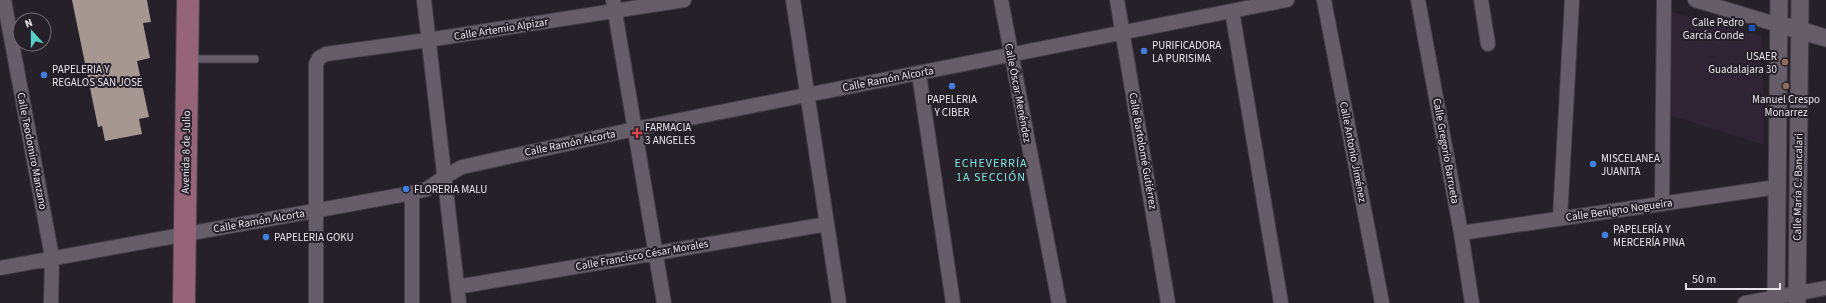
<svg xmlns="http://www.w3.org/2000/svg" width="1826" height="303" viewBox="0 0 1826 303" font-family="'Source Sans 3',sans-serif">
	<style>
		.built { fill: #2e2433 }
		.building { fill: #a59791 }
		.lines { fill: none; stroke-linecap: round; stroke-linejoin: round }
		.service-casing { stroke: #433d46; stroke-width: 9 }
		.minor-casing { stroke: #433d46; stroke-width: 16 }
		.tertiary-casing { stroke: #433d46; stroke-width: 19 }
		.primary-casing { stroke: #433d46; stroke-width: 24 }
		.service { stroke: #655e69; stroke-width: 7 }
		.minor { stroke: #655e69; stroke-width: 14 }
		.tertiary { stroke: #655e69; stroke-width: 17 }
		.primary { stroke: #956477; stroke-width: 22 }
		.transit-dot { fill: #1a4fb4; stroke: #262029; stroke-width: 1.5 }
		.shop-dot { fill: #3f7fe0; stroke: #262029; stroke-width: 1.5 }
		.education-dot { fill: #8d6e63; stroke: #262029; stroke-width: 1.5 }
		.health-dot { fill: #e0444e; stroke: #262029; stroke-width: 1.5 }
		.labels { text-anchor: middle; dominant-baseline: central; stroke-width: 4; stroke-linejoin: round; paint-order: stroke }
		.poi-label { font-size: 11px; fill: #e8e3ea; stroke: #262029; text-anchor: start }
		.street-label { font-size: 11px; fill: #e8e3ea; stroke: #262029 }
		.neighbourhood-label { font-size: 12px; letter-spacing: 1px; fill: #7de7de; stroke: #262029 }
	</style>
	<rect width="100%" height="100%" fill="#262029"/>
	<!-- built -->
	<path class="built" d="M1669,11l93,25 2,109 -95,-30z"/>
	<!-- building -->
	<path class="building" d="M72,0h75l4,22 -8,1 7,35 -13,3 12,56 -10,2 3,15 -37,7 -3,-15 -4,1z"/>
	<g class="lines">
		<defs>
			<path id="service" d="M189,59h66"/>
			<path id="minor" d="M4,0l48,257 -1,46
				M424,0l35,303
				M613,0l51,303
				M793,0l46,303
				M1001,0l58,303
				M1117,0l51,303
				M1324,0l58,303
				M1418,0l43,233 11,70
				M1481,0l7,44
				M1695,0l84,25
				M1232,11l49,292
				M919,74l34,229
				M1662,203l2,-203
				M1560,218l12,-218
				M1461,233l316,-46
				M0,268l412,-75 15,-4 17,-12 18,-10 173,-38 652,-129
				M457,287l370,-63
				M316,303v-239l3,-6 7,-4 102,-14 256,-40
				M412,303v-110
				M1745,303l81,-15"/>
			<path id="tertiary" d="M1789,27l37,11
				M1776,303l3,-303
				M1797,303l3,-303"/>
			<path id="primary" d="M184,303l4,-303"/>
		</defs>
		<!-- service casing -->
		<use href="#service" class="service-casing"/>
		<!-- minor casing -->
		<use href="#minor" class="minor-casing"/>
		<!-- tertiary casing -->
		<use href="#tertiary" class="tertiary-casing"/>
		<!-- primary casing -->
		<use href="#primary" class="primary-casing"/>
		<!-- service -->
		<use href="#service" class="service"/>
		<!-- minor -->
		<use href="#minor" class="minor"/>
		<!-- tertiary -->
		<use href="#tertiary" class="tertiary"/>
		<!-- primary -->
		<use href="#primary" class="primary"/>
	</g>
	<!-- markers -->
	<rect class="transit-dot" x="1748" y="24" width="8" height="8" rx="2"/>
	<g class="shop-dot">
		<circle cx="1144" cy="51" r="4"/>
		<circle cx="44" cy="75" r="4"/>
		<circle cx="952" cy="86" r="4"/>
		<circle cx="1593" cy="164" r="4"/>
		<circle cx="406" cy="189" r="4"/>
		<circle cx="1605" cy="235" r="4"/>
		<circle cx="266" cy="237" r="4"/>
	</g>
	<g class="education-dot">
		<circle cx="1785" cy="62" r="4"/>
		<circle cx="1786" cy="86" r="4"/>
	</g>
	<path class="health-dot" d="M635 127h4v4h4v4h-4v4h-4v-4h-4v-4h4z"/>
	<g class="labels">
		<!-- poi labels -->
		<g class="poi-label">
			<text x="1744" y="22" text-anchor="end">Calle Pedro<tspan x="1744" dy="13">García Conde</tspan></text>
			<text x="1152" y="45">PURIFICADORA<tspan x="1152" dy="13">LA PURISIMA</tspan></text>
			<text x="1777" y="56" text-anchor="end">USAER<tspan x="1777" dy="13">Guadalajara 30</tspan></text>
			<text x="52" y="69">PAPELERIA Y<tspan x="52" dy="13">REGALOS SAN JOSE</tspan></text>
			<text x="952" y="99" text-anchor="middle">PAPELERIA<tspan x="952" dy="13">Y CIBER</tspan></text>
			<text x="1786" y="99" text-anchor="middle">Manuel Crespo<tspan x="1786" dy="13">Monarrez</tspan></text>
			<text x="645" y="127">FARMACIA<tspan x="645" dy="13">3 ANGELES</tspan></text>
			<text x="1601" y="158">MISCELANEA<tspan x="1601" dy="13">JUANITA</tspan></text>
			<text x="414" y="189">FLORERIA MALU</text>
			<text x="1613" y="229">PAPELERÍA Y<tspan x="1613" dy="13">MERCERÍA PINA</tspan></text>
			<text x="274" y="237">PAPELERIA GOKU</text>
		</g>
		<!-- street labels -->
		<g class="street-label">
			<text transform="translate(501 29) rotate(-9)">Calle Artemio Alpizar</text>
			<text transform="translate(888 79) rotate(-11)">Calle Ramón Alcorta</text>
			<text transform="translate(1018 93) rotate(79)">Calle Óscar Menéndez</text>
			<text transform="translate(570 143) rotate(-12)">Calle Ramón Alcorta</text>
			<text transform="translate(32 151) rotate(79)">Calle Teodomiro Manzano</text>
			<text transform="translate(1143 151) rotate(80)">Calle Bartolomé Gutiérrez</text>
			<text transform="translate(1446 151) rotate(80)">Calle Gregorio Barrueta</text>
			<text transform="translate(186 152) rotate(-89)">Avenida 8 de Julio</text>
			<text transform="translate(1353 152) rotate(79)">Calle Antonio Jiménez</text>
			<text transform="translate(1798 187) rotate(-89)">Calle María C. Bancalari</text>
			<text transform="translate(1619 210) rotate(-8)">Calle Benigno Nogueira</text>
			<text transform="translate(259 221) rotate(-10)">Calle Ramón Alcorta</text>
			<text transform="translate(642 255) rotate(-10)">Calle Francisco César Morales</text>
		</g>
		<!-- neighbourhood labels -->
		<g class="neighbourhood-label">
			<text x="991" y="163">ECHEVERRÍA<tspan x="991" dy="14">1A SECCIÓN</tspan></text>
		</g>
	</g>
	<!-- north arrow -->
	<g transform="translate(32 32) rotate(339)"><circle r="19" fill="#262029" stroke="#746e76"/>
	<path d="M0-3L7 15L0 10L-7 15Z" fill="#56cec4"/>
	<text y="-6" font-size="11" font-weight="bold" text-anchor="middle" fill="#e8e3ea">N</text>
	</g>
	<!-- scale -->
	<path d="M1686 283v6h94v-6" fill="none" stroke="#e8e3ea" stroke-width="2"/>
	<text x="1692" y="283" font-size="12" fill="#e8e3ea" stroke="#262029" stroke-width="3" paint-order="stroke">50 m</text>
</svg>
